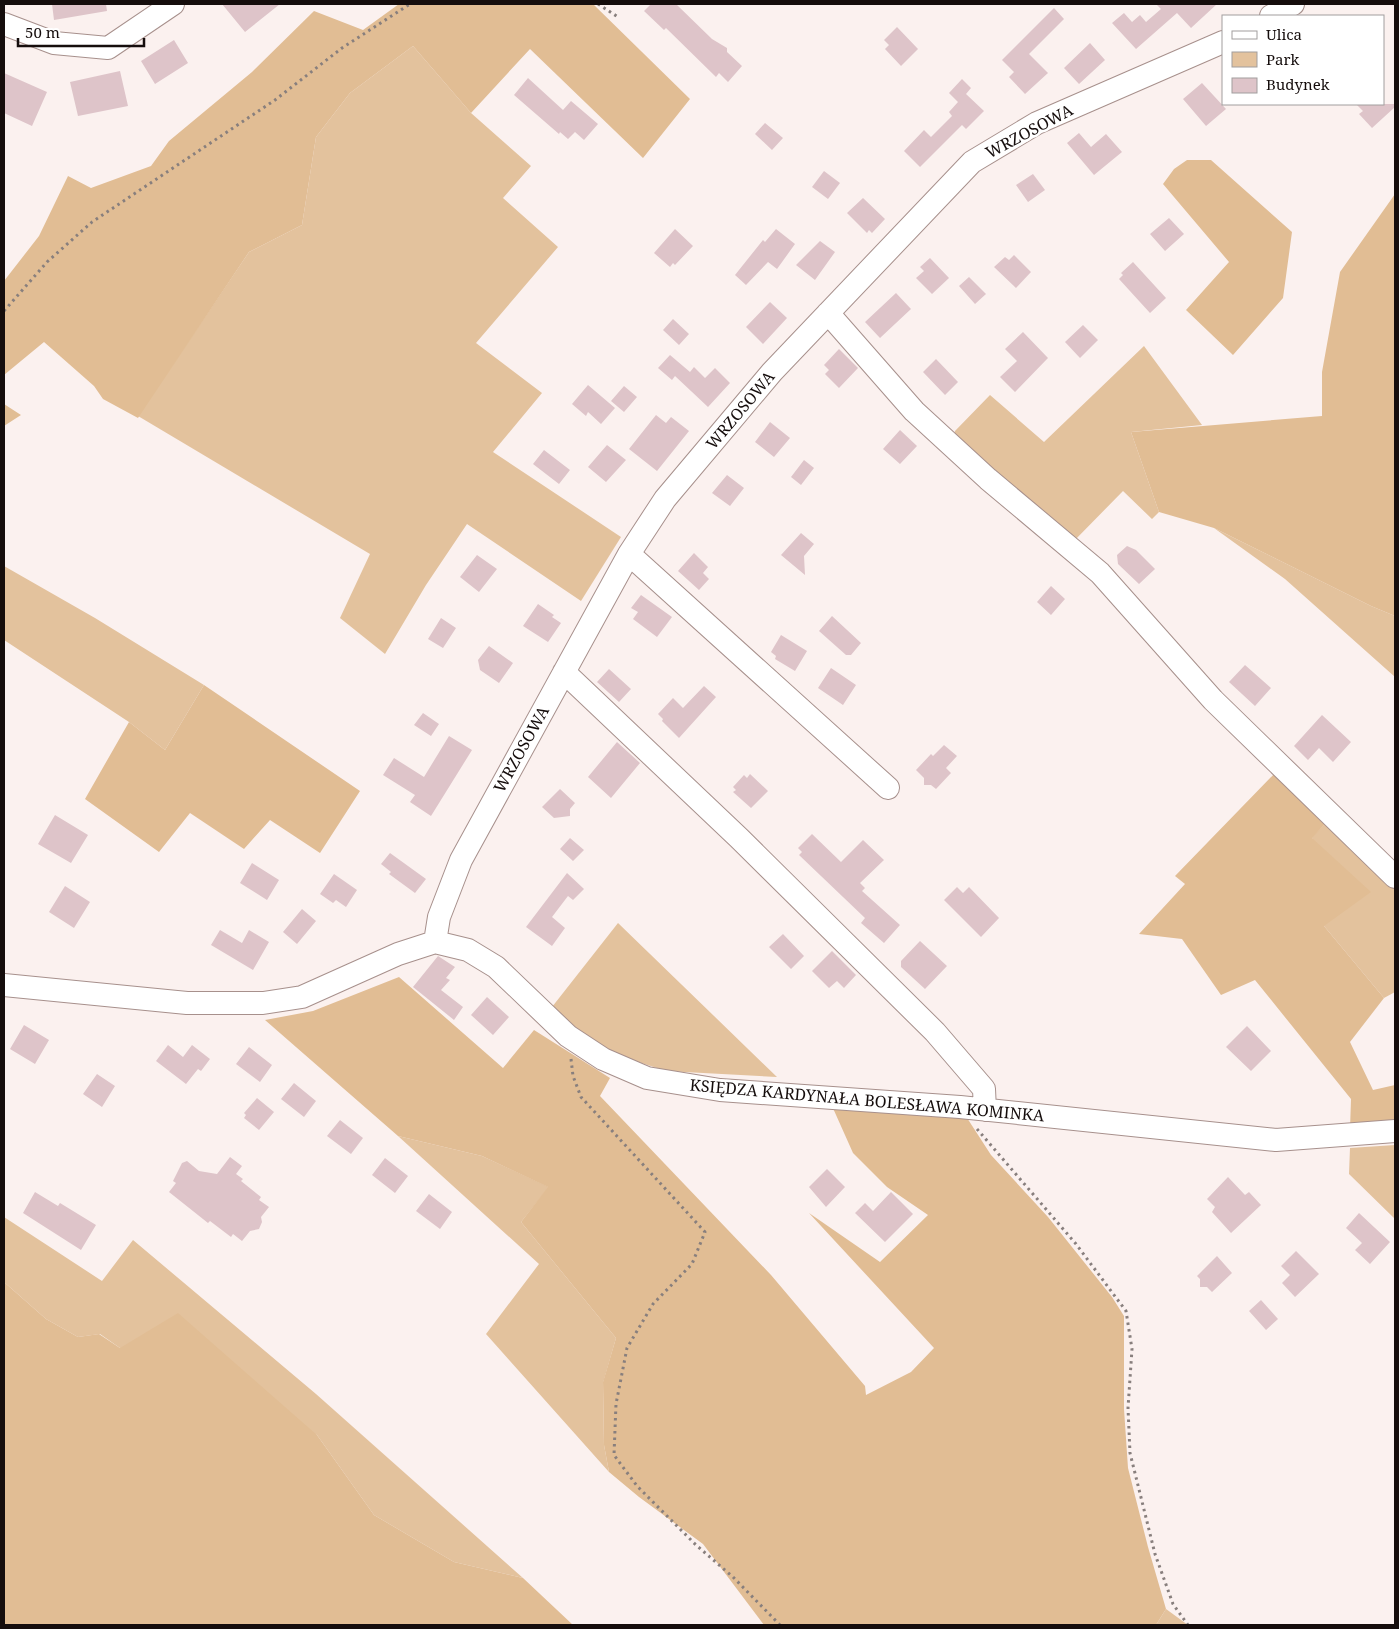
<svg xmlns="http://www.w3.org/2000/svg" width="1399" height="1629" viewBox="0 0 1399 1629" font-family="'Noto Serif',serif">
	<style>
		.green { fill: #e3c29d }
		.forest { fill: #e1bd94 }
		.building { fill: #dec4c9 }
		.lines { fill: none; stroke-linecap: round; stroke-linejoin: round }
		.minor-casing { stroke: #a7908c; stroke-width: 24 }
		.path { stroke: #887f7d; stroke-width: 3; stroke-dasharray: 2.5 4; stroke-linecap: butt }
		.minor { stroke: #fff; stroke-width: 22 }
		.labels { text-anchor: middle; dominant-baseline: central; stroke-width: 5; stroke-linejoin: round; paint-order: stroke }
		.street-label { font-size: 16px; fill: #150d0c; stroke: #fff }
	</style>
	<rect width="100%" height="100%" fill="#fbf1ef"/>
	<!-- green -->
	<path class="green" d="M413,46l58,67 60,53 -28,32 55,49 -82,96 66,50 -49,59 128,85 -40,64 -114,-77 -41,61 -41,69 -45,-36 30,-64 -232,-138 111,-164 53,-27 14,-88 34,-44z
		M1144,346l58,79 -71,7 28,80 -7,7 -29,-28 -51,52 -119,-104 2,-8 35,-36 54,47z
		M1214,528l157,78 24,10v61l-110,-98z
		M4,566l91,52 109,67 -39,65 -36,-28 -125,-82z
		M1327,822l68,66v104l-11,6 -60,-72 -12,-89z
		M618,923l159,154 -111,-6 -64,-21 -50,-43z
		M398,1136l84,20 67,31 -28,35 95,116 -13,45 1,62 5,27 -123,-138 53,-70z
		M1395,1145v74l-46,-45 1,-26z
		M4,1217l98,64 31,-41 183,154 207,184 -69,-16 -80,-47 -57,-80 -197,-87 -20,-14 -22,3 -32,-18 -42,-37z
		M1166,1609l22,16h-32z"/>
	<!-- forest -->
	<path class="forest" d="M399,4h194l97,95 -47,59 -113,-109 -59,64 -58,-67 -63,47 -34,44 -14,88 -53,27 -111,166 -35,-19 -9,-13 -50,-44 -40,33v-94l35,-45 29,-60 23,12 60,-22 18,-25 83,-69 62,-61 49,19z
		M1187,160h24l81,72 -9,66 -50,57 -47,-45 43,-48 -66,-78 11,-15z
		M1395,194v422l-24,-10 -157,-78 -55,-16 -28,-80 191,-16v-44l18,-100z
		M4,404l17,11 -17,11z
		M204,685l156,106 -40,62 -50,-33 -26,29 -54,-36 -31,39 -74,-53 44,-77 36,28z
		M1275,773l52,49 -15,16 59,54 -47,34 60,72 -34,44 23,48 22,-5v40l-45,4 1,-30 -96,-119 -34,15 -39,-56 -43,-5 46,-50 -10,-8z
		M399,977l104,91 31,-38 76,48 -10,18 171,179 94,111 1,9 45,-23 23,-24 -125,-135 71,49 48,-47 -41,-28 -34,-34 -25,-56 132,10 31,48 57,62 64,80 12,19v93l4,59 20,79 18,62 -10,16h-392l-61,-81 -64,-47 -30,-25 -5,-27 -1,-63 13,-44 -95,-116 27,-35 -66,-31 -84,-20 -133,-116 48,-9z
		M4,1282l42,37 32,18 21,-3 21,14 58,-35 139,122 57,80 80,47 69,16 50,47h-569z"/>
	<!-- building -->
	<path class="building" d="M52,4h54l1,7 -53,9z
		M222,4h58l-35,28z
		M651,4h25l36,35 15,9v4l15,14 -14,16 -9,-9 -3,4 -50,-49 -2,2 -20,-19z
		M1156,4h61l-26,24 -14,-15 -41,36 -24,-26 12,-10 8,9 8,-7 6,7 15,-13z
		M1054,8l10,11 -35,35 19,19 -23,21 -16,-17 5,-5 -12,-12z
		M897,27l21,22 -17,17 -16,-17 4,-4 -5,-5z
		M174,40l14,23 -33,21 -14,-23z
		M1090,43l15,17 -26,24 -15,-16z
		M120,71l8,35 -50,10 -8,-34z
		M4,73l43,19 -15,34 -28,-13z
		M528,78l35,32 8,-9 27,23 -14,16 -9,-8 -7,7 -8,-7 -1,2 -45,-39z
		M962,79l9,9 -5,6 18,17 -18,18 -4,-4 -42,42 -16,-16 20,-21 7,7 21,-21 -3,-4 9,-10 -9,-9z
		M1202,83l24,26 -20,17 -23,-27z
		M1356,104h39v3l-23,21 -13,-14 4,-3z
		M765,123l18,15 -11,12 -17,-16z
		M1079,133l12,14 15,-13 16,18 -28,23 -27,-32z
		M824,171l16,12 -12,16 -16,-12z
		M1033,174l12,16 -17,12 -12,-17z
		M863,198l22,21 -13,14 -3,-3 -2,3 -20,-20z
		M1169,218l15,16 -19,17 -15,-17z
		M675,229l18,17 -18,19 -2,-2 -3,4 -16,-14z
		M776,229l19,15 -18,25 -9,-7 -22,23 -11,-10 28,-35 2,2z
		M820,241l15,11 -20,28 -19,-15z
		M1014,255l17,17 -15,16 -22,-21 11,-10 4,3z
		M930,258l19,20 -17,16 -16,-16 8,-7 -4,-4z
		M1133,262l33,36 -16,15 -31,-34 4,-4 -2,-2z
		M969,277l17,17 -11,10 -16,-18z
		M896,293l15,16 -31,29 -15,-16z
		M770,302l17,16 -24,26 -17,-17z
		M673,319l16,15 -10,11 -16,-15z
		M1083,325l15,15 -18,18 -15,-16z
		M1023,332l25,26 -33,34 -15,-15 17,-16 -12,-12z
		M839,349l19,19 -19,20 -14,-14 4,-4 -5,-5z
		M670,355l20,17 4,-5 11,11 10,-10 15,15 -22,24 -33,-31 -3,4 -14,-12z
		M936,359l22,23 -13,13 -22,-23z
		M588,385l27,23 -14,16 -13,-12 -2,4 -14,-12z
		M624,386l13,11 -13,15 -13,-11z
		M656,415l10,8 5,-6 18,14 -32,40 -28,-22z
		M770,422l20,16 -16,19 -19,-15z
		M900,430l17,16 -17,18 -17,-15z
		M607,445l19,15 -20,22 -18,-15z
		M544,450l26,20 -11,14 -26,-20z
		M804,460l10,8 -13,17 -10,-8z
		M727,475l17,13 -14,18 -18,-13z
		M801,533l13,11 -10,12 1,19 -24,-20z
		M1127,546l9,4 19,19 -16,15 -21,-20 -1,-9z
		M694,553l14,14 -5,6 6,6 -10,11 -21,-19z
		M477,555l20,14 -18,23 -19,-15z
		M1051,586l14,13 -14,16 -14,-13z
		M641,595l31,22 -15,20 -24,-18 5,-7 -7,-4z
		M538,604l16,11 -2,2 9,6 -13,19 -25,-16z
		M832,616l29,27 -10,12h-5l-27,-24z
		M441,618l15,10 -13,20 -15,-9z
		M781,635l26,16 -12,20 -20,-12 1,-3 -5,-4z
		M489,646l24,17 -14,20 -19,-13 -2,-10z
		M1245,665l26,23 -16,18 -26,-24z
		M831,668l25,17 -13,20 -25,-17z
		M609,669l22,20 -12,13 -22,-20z
		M704,686l12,11 -37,41 -17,-17 1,-2 -5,-5 15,-16 10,10z
		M423,713l16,11 -8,12 -17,-11z
		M1322,715l29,27 -18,20 -14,-14 -11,12 -14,-14z
		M449,736l23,14 -41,66 -21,-14 5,-7 -32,-20 11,-17 30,19z
		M617,742l23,21 -29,35 -23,-21z
		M944,745l13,11 -11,12 5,5 -15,16 -5,-4h-7v-7l-8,-8 15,-16 2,2z
		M750,774l18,17 -17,17 -18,-16 3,-2 -3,-3 11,-12 3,3z
		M560,789l15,14 -5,6v7l-16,2 -12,-11z
		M55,815l33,20 -17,28 -33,-19z
		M812,834l29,28 22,-22 21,20 -24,23 5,5 -3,3 38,34 -16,18 -23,-20 4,-5 -66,-63 3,-3 -4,-4z
		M570,838l14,12 -11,11 -13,-12z
		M390,853l36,26 -11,14 -26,-19 2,-2 -10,-8z
		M252,863l27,17 -12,20 -27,-17z
		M567,873l17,16 -11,11 -5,-4 -16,21 13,11 -13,18 -26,-19z
		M334,874l23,16 -11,17 -10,-7 -3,3 -13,-9z
		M65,886l25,16 -16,26 -25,-16z
		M957,887l6,6 6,-6 30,31 -18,19 -37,-37z
		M302,909l14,12 -19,23 -14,-12z
		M220,930l22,13 7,-13 20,12 -16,28 -42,-25z
		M783,934l21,22 -13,13 -22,-22z
		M920,941l27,25 -22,23 -24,-22v-6z
		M832,951l24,24 -12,13 -7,-7 -8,7 -17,-17z
		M438,956l17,11 -9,11 4,2 -9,10 22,17 -9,13 -41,-33z
		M487,997l22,20 -16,18 -22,-20z
		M24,1025l25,15 -14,24 -25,-15z
		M1247,1026l24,25 -20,20 -25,-24z
		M168,1045l15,12 9,-12 18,14 -9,12 -3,-2 -12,15 -30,-23z
		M249,1047l23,18 -12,17 -24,-18z
		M97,1074l18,12 -13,21 -19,-13z
		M294,1083l22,18 -12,16 -23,-18z
		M257,1098l17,14 -15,18 -15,-12 2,-3 -2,-2z
		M340,1120l23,18 -12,16 -24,-18z
		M230,1157l12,9 -6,8 7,5 -2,2 20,16 -2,3 10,7 -8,10 1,5 -3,7 -9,2 -8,10 -9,-7 -2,3 -21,-16 -2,2 -39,-31 7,-9 -3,-2 9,-18 5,-2 12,10 18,3z
		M385,1158l23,18 -13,17 -23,-18z
		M827,1169l18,18 -19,20 -17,-20z
		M1228,1177l17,18 4,-3 12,13 -30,28 -19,-21 3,-5 -8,-8z
		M35,1192l23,14 2,-3 36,22 -15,25 -58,-37z
		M891,1192l22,22 -28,28 -30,-29 10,-10 8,8z
		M429,1194l23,18 -12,17 -24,-18z
		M1359,1213l31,29 -20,22 -15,-14 7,-7 -16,-15z
		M1296,1251l23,23 -24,23 -13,-14 8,-8 -9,-9z
		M1217,1256l15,17 -20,19 -5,-5h-7v-8l-3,-3z
		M1261,1300l17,19 -12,11 -17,-19z"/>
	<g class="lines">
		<defs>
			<path id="minor" d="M1271,16l22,-12
				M4,24l50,19 54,5 65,-44
				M828,313l86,98 74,68 112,94 113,127 182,177
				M629,554l259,234
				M564,672l175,166 196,194 49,57 1,21
				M435,942l4,-25 22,-57 168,-306 36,-55 107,-127 200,-210 65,-39 186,-81
				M4,985l183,18h76l39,-6 96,-43 37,-12 33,8 28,17 72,69 35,23 44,19 73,12 240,17 316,33 119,-9"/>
		</defs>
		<!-- minor casing -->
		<use href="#minor" class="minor-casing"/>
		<!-- path -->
		<path class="path" d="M598,4l20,13
			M4,311l43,-49 45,-40 183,-122 67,-52 68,-44
			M571,1059l2,17 8,21 124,135 -13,32 -39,40 -26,44 -11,56 -2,51 23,31 59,59 37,32 47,48
			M977,1129l99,115 50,67 6,38 -4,59 2,45 25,101 18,50 15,21"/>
		<!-- minor -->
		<use href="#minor" class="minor"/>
	</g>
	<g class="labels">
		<!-- street labels -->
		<g class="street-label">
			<text transform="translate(1029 131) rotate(-28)">WRZOSOWA</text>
			<text transform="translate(740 410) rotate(-50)">WRZOSOWA</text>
			<text transform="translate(521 749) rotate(-61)">WRZOSOWA</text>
			<text transform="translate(867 1100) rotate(5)">KSIĘDZA KARDYNAŁA BOLESŁAWA KOMINKA</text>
		</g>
	</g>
	<!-- border -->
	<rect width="1399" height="1629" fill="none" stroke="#150d0c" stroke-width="10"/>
	<!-- legend -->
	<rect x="1222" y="15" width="162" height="90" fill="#ffffff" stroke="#a19e9e"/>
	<rect x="1232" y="31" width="25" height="8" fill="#ffffff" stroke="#a19e9e"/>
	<text x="1266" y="40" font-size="15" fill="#150d0c">Ulica</text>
	<rect x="1232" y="52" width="25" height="15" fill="#e3c29d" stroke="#a19e9e"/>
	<text x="1266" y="65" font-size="15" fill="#150d0c">Park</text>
	<rect x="1232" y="78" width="25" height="15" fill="#dec4c9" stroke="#a19e9e"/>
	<text x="1266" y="90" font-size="15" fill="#150d0c">Budynek</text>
	<!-- scale -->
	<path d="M18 38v8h126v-8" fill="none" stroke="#150d0c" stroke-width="2.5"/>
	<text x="25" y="38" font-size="15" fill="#150d0c" stroke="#ffffff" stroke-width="4" paint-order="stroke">50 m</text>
</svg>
